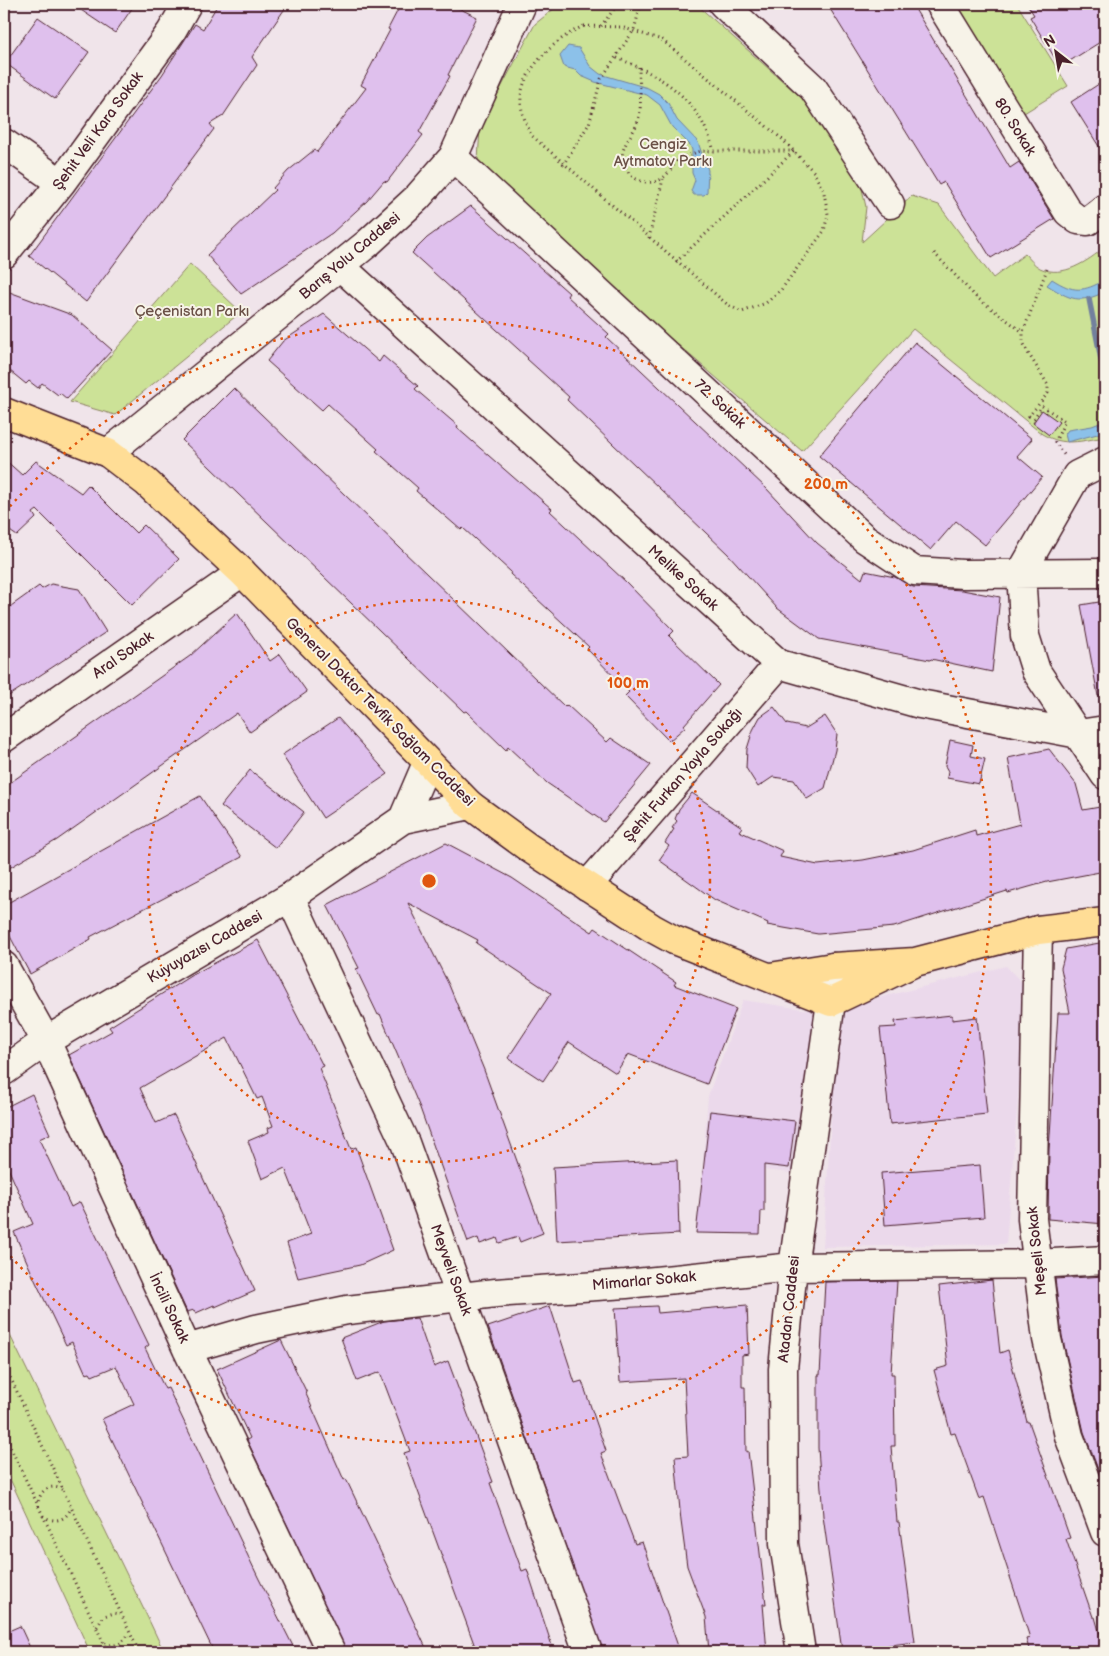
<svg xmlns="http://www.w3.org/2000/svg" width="1109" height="1656" viewBox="0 0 1109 1656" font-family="'Balsamiq Sans',sans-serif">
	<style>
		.built { fill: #ebd9eb }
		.green { fill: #cce297; stroke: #8b8061 }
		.water { fill: #8cc1e9; stroke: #72809d }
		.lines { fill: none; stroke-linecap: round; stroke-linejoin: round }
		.stream { stroke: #72809d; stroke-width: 5.5 }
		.building { fill: #dfc0ed; stroke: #4a1f2b }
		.minor-casing { stroke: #4a1f2b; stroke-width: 31 }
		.major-casing { stroke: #4a1f2b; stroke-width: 31 }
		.path { stroke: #4a1f2b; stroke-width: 3; stroke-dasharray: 1 4; stroke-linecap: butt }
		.minor { stroke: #f7f3e8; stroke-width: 28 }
		.major { stroke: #ffdd96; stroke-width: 28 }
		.ring { fill: none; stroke: #e0560e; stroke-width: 2.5; stroke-dasharray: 2.5 5 }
		.labels { text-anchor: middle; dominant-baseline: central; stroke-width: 4; stroke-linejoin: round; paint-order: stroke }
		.street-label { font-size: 15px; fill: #4a1f2b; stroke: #f7f3e8 }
		.park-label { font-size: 15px; fill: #6a5046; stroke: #f7f3e8 }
		.centre { fill: #e0560e; stroke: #f7f3e8; stroke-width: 2.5 }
		.ring-label { font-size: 15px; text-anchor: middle; font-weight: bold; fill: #e0560e; stroke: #f7f3e8; stroke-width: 4; stroke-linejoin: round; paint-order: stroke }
	</style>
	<rect width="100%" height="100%" fill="#f0e4ea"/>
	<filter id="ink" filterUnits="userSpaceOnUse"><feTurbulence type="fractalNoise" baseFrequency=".02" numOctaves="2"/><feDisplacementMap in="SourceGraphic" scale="10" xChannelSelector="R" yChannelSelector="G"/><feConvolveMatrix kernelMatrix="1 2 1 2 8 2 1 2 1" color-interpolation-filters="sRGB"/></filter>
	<g filter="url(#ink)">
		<!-- built -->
		<path class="built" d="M1006,966l21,22 -21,256 -183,3 15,-239z
			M743,1000l72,11 -22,162 -90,-9 5,-68z"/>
		<!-- green -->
		<path class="green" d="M560,4h136l118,105 41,61 7,19 4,18 -4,35 50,-46 27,9 54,73 32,-24c4,4 9,11 15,14 23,11 48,-7 65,-21v190c-25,4 -40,10 -63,-3l-129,-105 -111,122 -173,-148 -144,-131 -7,-11 2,-34 55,-103z
			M956,4h61l51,82 -44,27z
			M190,264l51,48 -126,103 -45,-13z
			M4,1323l143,293 17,36h-74l-86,-186z"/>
		<!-- water -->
		<path class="water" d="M568,46l11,2 11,18 10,8 48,14 11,6 9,9 9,17 21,22 3,9 7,19 -1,22 -3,3h-10l-3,-4 4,-11 -3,-7v-23l-2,-5 -18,-18 -12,-22 -13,-10 -52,-13 -14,-6 -6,-6 -11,-3 -4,-11z
			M1052,279c22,14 31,13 53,1v12c-26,12 -34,8 -58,-7z
			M1105,421v11l-38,10 -2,-8 3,-4 24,-4z"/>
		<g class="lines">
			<!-- stream -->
			<path class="stream" d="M1089,299l16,80"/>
		</g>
		<!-- building -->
		<path class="building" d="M72,4h63l-20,29z
			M218,4h70l-36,53 5,8 -34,51 -13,8 4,5 -128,173 -57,-46 133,-181 33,-51 8,5z
			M401,4h49l27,13 -29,58 2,1 -31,56 4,3 -36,47 -3,-1 -17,20 -35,32 -91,61 -34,-39 68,-65 -2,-2 15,-17 26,-21 3,2 49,-64 -5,-3 29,-55 -2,-1z
			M827,4h85l98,164 9,-6 35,57 -63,39 -47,-76 -5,3z
			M1027,4h70l8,13v22l-40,25 -5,-7 -4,3 -26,-43 4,-2z
			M38,17l51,35 -34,47 -50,-36z
			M1105,80v76l-34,-54z
			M471,206l98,87 -2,3 42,38 -3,3 160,151 51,55 45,36 3,-8 30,6 18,10 49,3 38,7 -8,75 -61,-13 -1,1 -111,-21 -42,-31 -49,-54 -161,-154 2,-3 -42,-38 1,-1 -116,-105 15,-15z
			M4,290l68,25 40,35 -45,49 -7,-6 -2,2 -16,-12 -4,5 -9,-7 -3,3 -22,-18z
			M324,314l55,48 4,-6 35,30 -3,3 43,37 -1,2 63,55 1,-1 31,27 -2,2 76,71 48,49 -5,5 50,49 -35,40 1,2 -16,14 -44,-45 4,-4 -42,-43 2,-2 -79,-73 1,-2 -48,-44 -2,2 -45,-39 2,-3 -42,-37 2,-2 -50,-45 -6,6 -55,-49 16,-20z
			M915,342l117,97 -15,17 25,21 -57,68 -29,-24 -25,29 -112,-94z
			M234,388l331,319 2,-2 40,37 4,-4 40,27 -47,57 -57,-39 -39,-36 -2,3 -40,-39 -2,1 -282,-272z
			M1042,410l17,12 -10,13 -16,-12z
			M4,459l18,16 14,-14 45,32 7,-8 48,48 8,-8 35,34 -47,46 -95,-95 -4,3 3,5 -19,18 -13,-9z
			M51,584l28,5 27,43 -102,67v-88l35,-25 3,3z
			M1105,601v94l-7,1 -17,-91z
			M237,613l33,48 10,-7 27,38 -57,40 -13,-19 -180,127 -53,31v-84l186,-131z
			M774,707l13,17 19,4 19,-12 12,18 -2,16 -10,38 -18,11 -13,-19 -21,-3 -15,10 -12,-19 1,-19 6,-19 7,-13z
			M338,718l50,56 -65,44 -41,-63z
			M950,740l23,5 -2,11 14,3 -6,25 -32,-6 1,-7 -3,-5z
			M1049,749l27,35 7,26 17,-3 3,11h2v53l-58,11 -39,11 -1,-2 -113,36 -76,7 -51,-9 1,-2 -53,-23 -56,-40 10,-14 -4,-3 9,-14 -2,-1 5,-7 -2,-2 4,-10 13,-16 50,34 -3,4 44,20 -3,6 38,8 45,-5 50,-10 62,-20 1,6 44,-12 -12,-66z
			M250,770l54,42 -28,36 -55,-42z
			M200,796l42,61 -152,80 1,2 -61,35 -26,-49v-20z
			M446,843l66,35 80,54 3,-4 81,54 -2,3 62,24 -29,75 -79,-30 -12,19 -47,-31 -26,39 -35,-23 43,-65 -75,-50 2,-3 -70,-37 41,82 35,85 59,163 -23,9 -2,-5 -19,6 -2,-5 -17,6 -2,-6 -10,4 -48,-134 -40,-94 -2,1 -22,-46 3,-1 -32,-63z
			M258,940l65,126 -4,2 32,81 5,-2 37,103 -33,15 -62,13 -11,-35 24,-9 -26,-66 -23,11 -14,-38 21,-9 -1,-4 5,-2 -11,-29 -5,2 -30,-61 -87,50 16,35 18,-8 81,176 -23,10 -1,-1 -16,7 -1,-2 -18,8 -2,-3 -7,2 -118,-257 43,-24 -3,-4 83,-52z
			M1105,942v282l-57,-5 1,-69 9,-137h12l-9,-45 5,-19z
			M952,1015v5l25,-3 10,97 -97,10 -10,-96 16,-1 -1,-6z
			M32,1094l18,40 -11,5 32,68 9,-5 69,143 -4,3 20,41 3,-1 90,189 38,75h-82l-112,-233 32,-15 -18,-38 -24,10 -2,-3 -4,1 -14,-32 -6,3 -32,-67 -20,-46 19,-8 -29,-65v-51z
			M710,1111l85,10 -6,47 -25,-3v46h-3l-1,23 -64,-1z
			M677,1160l2,74 -122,7 -4,-74z
			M980,1165l4,52 -99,8 -4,-52z
			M1105,1276v212l-21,-56 -22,-96 -7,-57z
			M992,1280l8,73 8,-3 19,72h2l41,116 -4,1 27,78h2l10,35h-75l-4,-13 4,-1 -46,-141 -5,2 -24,-66 -4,1 -17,-64 14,-4 -9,-80z
			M897,1281l-6,93h3l1,72h-4l6,76h2l16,120 -73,9 -19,-135 -5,-68v-73h2l5,-93z
			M747,1305l2,49 -7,1v32h3l1,65 2,-1 18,153h-3l4,48h-58l-3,-35 -19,-51 -6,-45 -6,-64 13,-1 -4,-78 -64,4 -5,-74 42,-2 1,7z
			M550,1306l25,77 7,-2 24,70 -5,2 17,46 17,45 7,-2 38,110h-77l-115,-325z
			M417,1318l17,49 14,-6 45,121 -3,1 32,88 5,-2 27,83h-77l-73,-199 6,-2 -30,-79 -23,9 -16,-43 43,-17z
			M281,1340l26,53 -1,1 38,86 2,-1 82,173h-81l-100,-212 3,-2 -33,-69z
			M20,1626l12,26h-28v-19z"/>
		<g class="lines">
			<defs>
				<path id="minor" d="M723,4l90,84 77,116
					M940,4l128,208 10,8 10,1 17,-13
					M4,143l57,40
					M453,157l411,381 50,33 49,3 142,-1
					M4,254l57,-71 110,-151 16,-28
					M340,266l439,398 141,40 159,30 26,-4
					M108,453l260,-210 49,-45 36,-41 69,-153
					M1105,461l-28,14 -56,98 4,63 11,35 69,104
					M4,738l238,-166
					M403,819l24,-56
					M587,886l192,-222
					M290,897l115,246 183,509
					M1038,930l-6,289 15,120 22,97 36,96
					M4,966l42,75 141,308 144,303
					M4,1071l42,-30 244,-144 113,-78 67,-14
					M187,1349l69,-20 91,-19 149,-17 130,-9 167,-17 244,-3 68,-4
					M801,1652l-17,-108 -1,-175 10,-102 38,-265 2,-35"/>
				<path id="major" d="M4,412l104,41 38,29 96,90 228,233 59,43 123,80 22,12 157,62 84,-40
					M770,977l63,-10 82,-5 123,-32 67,-8"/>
			</defs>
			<!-- minor casing -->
			<use href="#minor" class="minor-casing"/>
			<!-- major casing -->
			<use href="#major" class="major-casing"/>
			<!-- path -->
			<path class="path" d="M584,26l37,1 41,13 120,99 32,33 10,21 4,21 -4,17 -43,59 -15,13 -24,9 -14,-7 -197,-170c-5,-12 -11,-24 -10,-38 2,-29 38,-61 63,-71z
				M601,26l17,-22
				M617,58c48,19 82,41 97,93
				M639,67c0,16 3,35 0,50 -4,20 -26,32 -12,53 4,7 11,11 19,12 18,2 23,-11 32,-23l23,-8h93
				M563,165l26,-41 12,-45 33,-49 7,-26
				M649,238l14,-59
				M934,253l42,44 47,35
				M676,262l118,-111
				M1047,269l-24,63v10l5,11 20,32v8l-19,23 5,2 8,-12 23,15 -10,21 10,14
				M4,1364l135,288
				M4,1434l104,218
				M38,1506c0,-14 11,-24 25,-16
				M43,1516c12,8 24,4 28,-9
				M97,1627l7,-11 10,-3 6,1
				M105,1643c10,5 20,0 24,-11"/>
			<!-- minor -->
			<use href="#minor" class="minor"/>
			<!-- major -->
			<use href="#major" class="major"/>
		</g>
	</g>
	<!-- distance rings -->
	<g class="ring">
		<circle cx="429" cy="881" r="281"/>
		<path d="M5 512A562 562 0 1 1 5 1250"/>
	</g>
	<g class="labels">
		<!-- street labels -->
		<g class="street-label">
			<text transform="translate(1015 127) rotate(58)">80. Sokak</text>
			<text transform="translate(98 131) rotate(-54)">Şehit Veli Kara Sokak</text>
			<text transform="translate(350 256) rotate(-40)">Barış Yolu Caddesi</text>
			<text transform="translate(720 404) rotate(43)">72. Sokak</text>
			<text transform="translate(683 578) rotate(42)">Melike Sokak</text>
			<text transform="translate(123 655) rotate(-35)">Aral Sokak</text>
			<text transform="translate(380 712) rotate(45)">General Doktor Tevfik Sağlam Caddesi</text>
			<text transform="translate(683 775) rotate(-49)">Şehit Furkan Yayla Sokağı</text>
			<text transform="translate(205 947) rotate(-30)">Kuyuyazısı Caddesi</text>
			<text transform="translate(1037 1251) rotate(-96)">Meşeli Sokak</text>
			<text transform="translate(451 1270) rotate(70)">Meyveli Sokak</text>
			<text transform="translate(644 1281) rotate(-5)">Mimarlar Sokak</text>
			<text transform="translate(169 1308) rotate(65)">İncili Sokak</text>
			<text transform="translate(789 1309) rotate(-84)">Atadan Caddesi</text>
		</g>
		<!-- park labels -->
		<g class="park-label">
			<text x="663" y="144">Cengiz<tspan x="663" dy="17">Aytmatov Parkı</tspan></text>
			<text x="192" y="311">Çeçenistan Parkı</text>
		</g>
	</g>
	<circle cx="429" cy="881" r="8" class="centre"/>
	<g class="ring-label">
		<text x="826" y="489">200 m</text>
		<text x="628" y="688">100 m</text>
	</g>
	<!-- margin -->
	<rect width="1109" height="1656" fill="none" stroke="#f7f3e8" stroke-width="20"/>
	<rect x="10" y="10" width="1089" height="1636" fill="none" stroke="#4a1f2b" stroke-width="2" filter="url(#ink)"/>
	<!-- north arrow -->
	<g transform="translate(1056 52) rotate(329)" stroke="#f7f3e8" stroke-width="4" paint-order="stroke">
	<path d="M0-4L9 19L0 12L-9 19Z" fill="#4a1f2b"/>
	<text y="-8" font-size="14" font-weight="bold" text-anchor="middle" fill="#4a1f2b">N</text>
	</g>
</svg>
